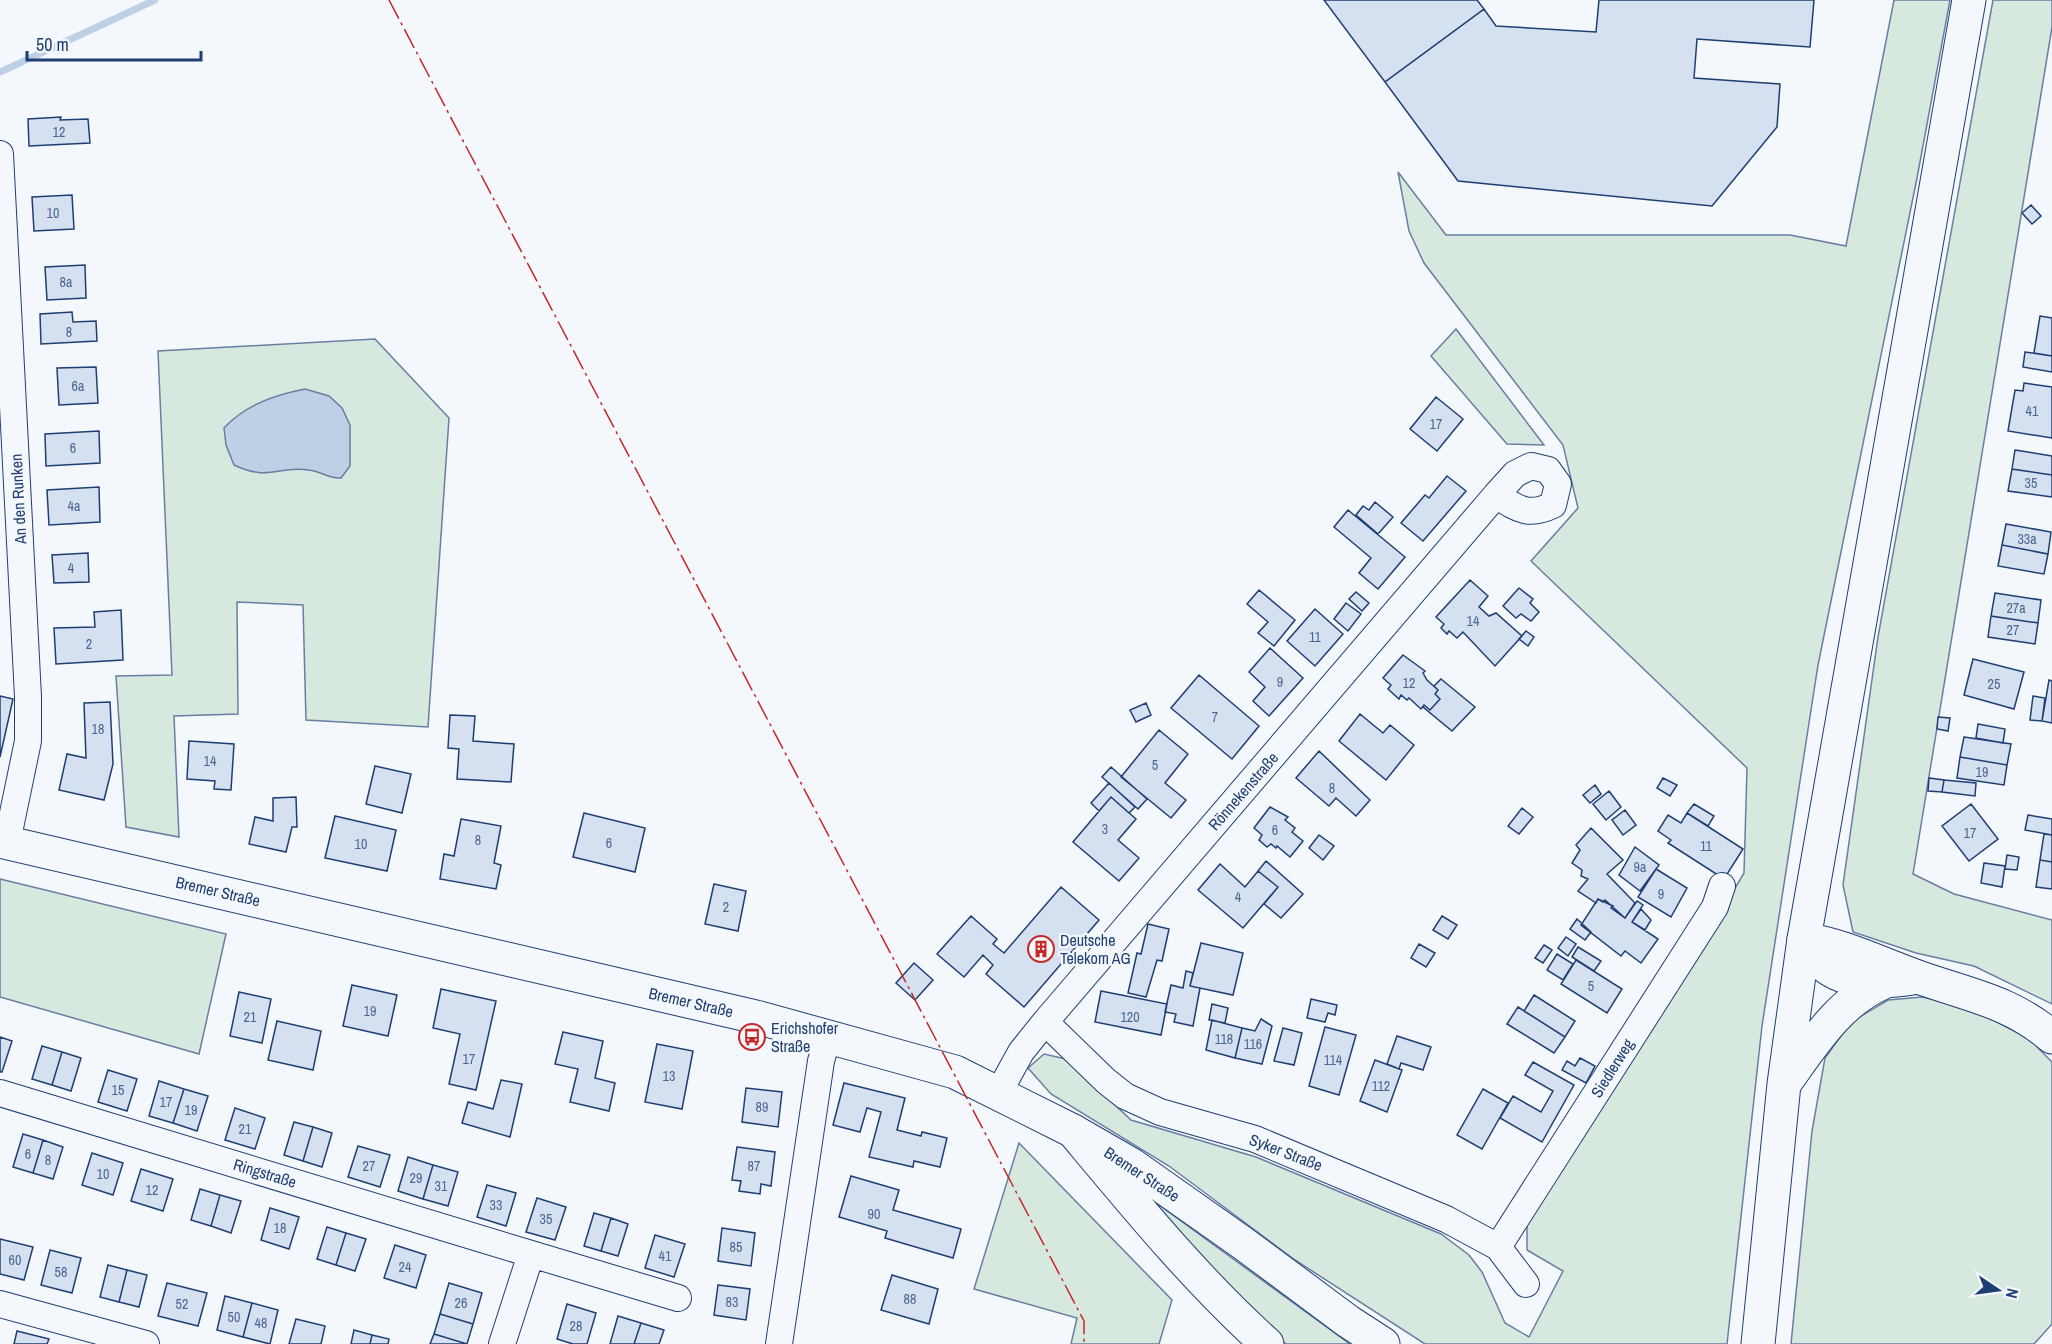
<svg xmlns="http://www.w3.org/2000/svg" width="2052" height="1344" viewBox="0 0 2052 1344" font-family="'Archivo Narrow',sans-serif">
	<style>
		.green { fill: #d7e8df; stroke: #687fa3; stroke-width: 1.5 }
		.water { fill: #bed0e5; stroke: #687fa3; stroke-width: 1.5 }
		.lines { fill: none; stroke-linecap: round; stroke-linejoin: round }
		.stream { stroke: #bed0e5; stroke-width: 7 }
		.building { fill: #d5e0f0; stroke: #1d3f73; stroke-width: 1.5 }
		.minor-casing { stroke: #1d3f73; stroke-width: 28 }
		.major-casing { stroke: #1d3f73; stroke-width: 35 }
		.highway-casing { stroke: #1d3f73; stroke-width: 35 }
		.minor { stroke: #f4f7fb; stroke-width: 26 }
		.major { stroke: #f4f7fb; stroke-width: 33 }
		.highway { stroke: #f4f7fb; stroke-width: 33 }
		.power { stroke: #c62828; stroke-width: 1.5; stroke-dasharray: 21 4.5 3 4.5; stroke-linecap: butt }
		.labels { text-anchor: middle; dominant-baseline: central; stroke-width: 4.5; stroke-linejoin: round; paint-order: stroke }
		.number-label { font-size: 14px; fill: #4b6792 }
		.street-label { font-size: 16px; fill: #1d3f73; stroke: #f4f7fb }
		.poi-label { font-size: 16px; fill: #1d3f73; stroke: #f4f7fb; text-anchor: start }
	</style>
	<rect width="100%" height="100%" fill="#f4f7fb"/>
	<!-- green -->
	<path class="green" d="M1894,0h56l-33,178 -99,487 -56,361 -35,318h-302l-130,-84 -126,-94 -118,-72 -23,-26 16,-14 22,5 65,61 125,37 185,77 28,21 13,17 23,51 24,14 34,-66 -36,-21v-27l174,-277 43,-73 3,-105 -216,-207 47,-53 -15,-63 -139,-182 -15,-32 -11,-59 48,63h344l56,11z
		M1993,0h59v27l-139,847 41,20 98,26v84l-78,-38 -58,-13 -63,-21 -10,-47 35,-248z
		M1456,329l88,116 -37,-1 -76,-88z
		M375,339l74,79 -21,309 -122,-7 -3,-115 -66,-3 1,112 -64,2 5,121 -53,-10 -10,-151 56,-1 -14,-324z
		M0,879l226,55 -27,120 -199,-57z
		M1922,997l46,10 60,31 24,24v262l-18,20h-243l21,-213 13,-73 26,-36 37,-22z
		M1019,1143l153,157 -13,44h-88l6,-26 -103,-29z
		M1144,1194l206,150h-64l-25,-22z"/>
	<!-- water -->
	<path class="water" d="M305,389l24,7 13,12 8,17v41l-9,12c-13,1 -20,-7 -32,-8 -31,-5 -39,12 -75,-5l-8,-20 -2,-17c21,-23 51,-33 81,-39z"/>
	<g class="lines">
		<!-- stream -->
		<path class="stream" d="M0,72l155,-72"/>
	</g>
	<!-- building -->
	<path class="building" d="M1324,0h153l7,9 -99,73z
		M1599,0h215l-4,47 -113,-8 -3,39 86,6 -3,43 -65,79 -254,-25 -73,-99 99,-73 12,17 100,6z
		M61,117l-1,3 28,-1 2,24 -61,3 -1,-27z
		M72,195l2,34 -40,2 -2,-34z
		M2031,205l10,11 -9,8 -10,-11z
		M85,265l1,33 -39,2 -2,-33z
		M72,312l1,10 23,-1 1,20 -56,3 -1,-30z
		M2040,316l12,2v38l-18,-3z
		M2025,352l27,4v16l-29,-5z
		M96,367l2,36 -39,2 -2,-37z
		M2024,383l28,4v51l-44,-7 7,-41 8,1z
		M1436,397l27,22 -26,32 -27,-22z
		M99,431l1,32 -54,3 -1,-32z
		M2015,450l37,6v19l-40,-6z
		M2012,469l40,6v22l-44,-6z
		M1447,476l19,15 -43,50 -22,-18 24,-28 4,3z
		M99,487l1,35 -51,3 -2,-35z
		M1375,502l18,15 -15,17 -22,-19 7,-9 6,4z
		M1348,510l57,47 -27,32 -19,-16 12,-15 -37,-31z
		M2006,524l45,8 -3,22 -46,-9z
		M2002,545l46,9 -4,20 -46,-8z
		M88,553l1,29 -35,1 -2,-28z
		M1470,580l18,16 -9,11 10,9 7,-3 26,23 -27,30 -32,-34 -6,6 -8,-7 -2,3 -6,-6 3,-4 -8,-7z
		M1519,588l14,11 -3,4 9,9 -8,9 -10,-7 -5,4 -13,-12z
		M1259,590l36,30 -21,26 -16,-13 10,-11 -21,-18z
		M1356,592l13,11 -7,8 -13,-12z
		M1995,593l46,7 -3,23 -47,-7z
		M1346,603l15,11 -13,17 -14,-12z
		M1315,609l28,25 -28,32 -28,-25z
		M121,610l2,50 -67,4 -2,-36 41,-1 -1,-15z
		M1991,616l47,7 -3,21 -47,-7z
		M1526,631l8,6 -6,9 -9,-7z
		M1270,648l33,30 -34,38 -16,-15 12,-14 -16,-15z
		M1403,655l22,16 -2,2 4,7 11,10 -3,4 5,5 -10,11 -6,-5 -3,4 -12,-11 -2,2 -6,-5 -2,4 -11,-10 3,-4 -8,-7z
		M1973,659l51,13 -10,37 -50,-14z
		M1199,675l60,51 -27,33 -61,-51z
		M1441,679l34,28 -23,24 -29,-24 1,-2 6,5 10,-11 -5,-5 3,-4 -4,-4z
		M2049,680l3,1v42l-10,-2z
		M0,696l13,3 -13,58z
		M2033,696l12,2 -3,23 -12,-1z
		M110,702l3,62 -9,36 -45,-10 8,-36 19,4 -2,-55z
		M1146,703l5,12 -15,7 -6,-12z
		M1360,714l23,19 7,-8 24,20 -28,35 -47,-39z
		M450,715l25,1 -2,25 41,3 -3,38 -54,-3 2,-30 -11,-1z
		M1938,717l12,1 -2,13 -11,-2z
		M1978,724l27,5 -2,14 -27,-5z
		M1159,730l29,24 -23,29 21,17 -15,18 -50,-41z
		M1964,737l47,7 -4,21 -47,-8z
		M189,741l45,3 -3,46 -17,-1 1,-8 -28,-2z
		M1319,751l51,49 -14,16 -20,-18 -7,8 -33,-28z
		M1960,757l47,8 -3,20 -47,-7z
		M375,766l36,8 -9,39 -36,-9z
		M1111,767l36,32 -9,10 -36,-32z
		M1663,778l14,7 -7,11 -13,-8z
		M1929,778l15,2 -2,12 -14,-1z
		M1944,780l32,3 -1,13 -33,-4z
		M1109,783l26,24 -6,6 -18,-16 -12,14 -8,-8z
		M1595,785l6,9 -11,9 -7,-8z
		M1609,791l12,16 -15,13 -13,-16z
		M296,797l1,30h-5l-6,25 -37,-8 6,-27 18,4v-23z
		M1111,797l25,22 -18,21 21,18 -20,23 -46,-39z
		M1694,804l20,12 -6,10 -21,-13z
		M1971,804l27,35 -29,22 -27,-35z
		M1270,807l18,10 -3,3 10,8 -3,4 11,9 -13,16 -13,-11 -1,2 -5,-4 -4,3 -8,-7 3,-5 -8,-7z
		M1522,808l11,9 -14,17 -11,-8z
		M1625,810l11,15 -13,10 -11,-15z
		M584,813l61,15 -10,44 -62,-15z
		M1687,813l56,36 -19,30 -56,-36 3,-3 -13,-9 10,-16 13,8z
		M2028,815l24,4v16l-27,-5z
		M335,816l61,14 -9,41 -62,-13z
		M461,819l40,7 -7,37 7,2 -5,24 -56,-10 4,-25 10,2z
		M1591,828l32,32 -16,14 28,29 -10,15 -20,-18 -2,2 -5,-3 -2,4 -18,-12 10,-12 -7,-3 1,-6 -10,-7 8,-13 -4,-5z
		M2044,834l8,1v27l-12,-2z
		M1319,835l15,11 -11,14 -14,-12z
		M1635,847l24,18 -19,26 -21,-16z
		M2007,855l12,2 -2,13 -12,-1z
		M2040,860l12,2v27l-16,-2z
		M1266,861l37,33 -22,24 -17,-14 14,-17 -20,-16z
		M1984,863l21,3 -3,21 -21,-4z
		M1220,864l25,23 13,-16 20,16 -35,41 -45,-38z
		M1656,869l31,19 -16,29 -33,-20z
		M714,884l32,7 -8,40 -33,-7z
		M1061,887l38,33 -75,87 -38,-33 7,-9 -10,-10 -19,22 -27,-23 34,-38 26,23 -4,5 11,9z
		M1598,899l15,7 -2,2 14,10 12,-17 6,4 -11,17 26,17 -17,24 -16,-12 -4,5 -40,-31z
		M1641,909l10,11 -6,10 -13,-8z
		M1442,916l15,9 -9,14 -15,-9z
		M1577,919l14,13 -6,8 -15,-11z
		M1148,924l21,5 -7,32 -5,-1 -11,37 -18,-4 9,-40 4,1z
		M1566,937l10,7 -8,12 -10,-8z
		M1201,943l42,10 -10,42 -43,-9z
		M1419,944l16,9 -9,14 -15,-9z
		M1544,945l8,5 -9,13 -8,-5z
		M1578,947l23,14 -7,10 -22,-14z
		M1557,954l16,10 -10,16 -16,-10z
		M1576,960l46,29 -15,24 -46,-29z
		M914,963l19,17 -18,20 -19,-17z
		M1186,971l7,2 -3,13 10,2 -7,38 -19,-4 2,-8 -11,-2 6,-27 12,3z
		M352,985l45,10 -9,41 -45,-10z
		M441,989l55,12 -20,89 -27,-6 11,-50 -27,-6z
		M1101,991l66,13 -6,31 -66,-13z
		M239,992l32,7 -9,44 -32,-7z
		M1534,995l41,26 -10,16 -41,-26z
		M1311,999l26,6 -2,10 -7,-2 -3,9 -18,-4z
		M1212,1004l16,4 -3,15 -16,-3z
		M1518,1007l47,30 -11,16 -47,-29z
		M1261,1019l11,7 -10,38 -27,-6 7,-30 13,3z
		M1212,1020l30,8 -7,30 -29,-8z
		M277,1021l44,10 -8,39 -45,-10z
		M1325,1027l31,8 -17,60 -30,-9z
		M1283,1028l19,5 -8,32 -20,-4z
		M563,1032l40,9 -8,37 20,5 -6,28 -39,-9 8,-33 -23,-5z
		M1397,1036l34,11 -8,23 -22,-7 -2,6 -12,-5z
		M0,1037l12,4 -10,31h-2z
		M657,1044l36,7 -11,58 -37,-7z
		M42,1046l20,6 -10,33 -20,-6z
		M62,1052l19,6 -10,33 -19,-6z
		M1580,1058l15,8 -9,17 -24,-13 5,-9 8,5z
		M1375,1060l27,10 -15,42 -27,-11z
		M1533,1062l41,23 -32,57 -42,-24 13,-22 28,16 12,-21 -28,-16z
		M108,1070l29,9 -10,32 -29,-9z
		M501,1080l21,4 -12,53 -48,-14 6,-21 25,7z
		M159,1081l25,8 -11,34 -24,-7z
		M844,1083l61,15 -8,32 24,6 1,-4 25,6 -7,29 -26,-6 -1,6 -44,-10 12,-45 -14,-4 -7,24 -27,-7z
		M746,1088l36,4 -4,35 -36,-5z
		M184,1089l24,7 -11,35 -24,-8z
		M1483,1089l25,14 -26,46 -25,-14z
		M235,1108l30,10 -10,31 -30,-9z
		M294,1122l19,5 -10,34 -19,-6z
		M313,1127l19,6 -10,34 -19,-6z
		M23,1134l20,6 -10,33 -20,-6z
		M43,1140l20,7 -10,32 -20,-6z
		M358,1146l32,9 -10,32 -32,-10z
		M737,1147l38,5 -4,34 -10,-2 -1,10 -21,-3 2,-10 -9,-1z
		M92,1153l31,10 -10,32 -31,-10z
		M408,1157l25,8 -10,34 -25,-8z
		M433,1165l25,7 -10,34 -25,-7z
		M141,1169l32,10 -10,32 -32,-10z
		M851,1176l48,14 -6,20 68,19 -8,29 -68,-20 2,-7 -48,-14z
		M487,1185l29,8 -10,33 -29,-9z
		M200,1189l20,6 -9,31 -20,-6z
		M220,1195l21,6 -10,32 -20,-7z
		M537,1198l29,9 -11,33 -29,-8z
		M270,1208l29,9 -10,32 -28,-9z
		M594,1213l17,5 -10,33 -17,-5z
		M611,1218l17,6 -10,32 -17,-5z
		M327,1227l19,6 -10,32 -19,-6z
		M722,1228l33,5 -4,33 -33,-5z
		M346,1233l20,6 -11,32 -19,-6z
		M655,1235l30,9 -11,33 -29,-9z
		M0,1239l33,8 -9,33 -24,-6z
		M395,1245l31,10 -10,33 -32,-10z
		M50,1250l31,8 -9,35 -31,-8z
		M108,1265l19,5 -8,32 -19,-5z
		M127,1270l20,5 -8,32 -20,-5z
		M892,1275l46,14 -9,35 -48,-14z
		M167,1283l40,10 -9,33 -40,-10z
		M449,1283l33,10 -9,31 -33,-10z
		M718,1285l32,4 -4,31 -32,-5z
		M225,1296l27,7 -9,34 -26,-7z
		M252,1303l26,7 -8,34 -27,-7z
		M567,1304l29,9 -9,31h-14l-16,-5z
		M440,1314l33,10 -6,20 -33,-10z
		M618,1316l23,7 -7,21h-24z
		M296,1319l29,7 -4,18h-32z
		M641,1323l23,7 -5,14h-25z
		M354,1330l18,5 -2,9h-19z
		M17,1331l32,8 -2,5h-33z
		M434,1334l33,10h-37z
		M372,1335l17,4 -1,5h-18z"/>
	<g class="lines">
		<defs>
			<path id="minor" d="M0,154l28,543v44l-21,101
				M1045,1022l61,59 19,15 35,16 95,27 191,80 52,28 28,37
				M999,1092l22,-40 24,-30 451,-527 19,-21 16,-8 17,4 10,14 -5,21c-25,12 -35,4 -57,-10
				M0,1093l531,161
				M1498,1247l217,-340 7,-21
				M0,1304l146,40
				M502,1344l29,-90 147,44
				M779,1344l42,-283 7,-25"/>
			<path id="major" d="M0,841l756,176 199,55 118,59 59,34 112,79 105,78 34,22
				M1804,939c43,7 74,24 114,38 50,18 92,24 134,60
				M1918,977c-45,8 -92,9 -114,-38l165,-939"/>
			<path id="highway" d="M1787,1080c26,-36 53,-79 95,-97
				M1073,1131c61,73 123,149 194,213
				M1758,1344l26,-260 20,-145"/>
		</defs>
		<!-- minor casing -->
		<use href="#minor" class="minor-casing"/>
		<!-- major casing -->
		<use href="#major" class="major-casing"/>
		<!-- highway casing -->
		<use href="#highway" class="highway-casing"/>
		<!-- minor -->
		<use href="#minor" class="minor"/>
		<!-- major -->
		<use href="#major" class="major"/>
		<!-- highway -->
		<use href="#highway" class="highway"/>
		<!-- power -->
		<path class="power" d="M389,0l695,1321v23"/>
	</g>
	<!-- icons -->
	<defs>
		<symbol id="building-ring" viewBox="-11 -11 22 22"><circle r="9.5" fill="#f4f7fb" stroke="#c62828" stroke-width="1.5"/><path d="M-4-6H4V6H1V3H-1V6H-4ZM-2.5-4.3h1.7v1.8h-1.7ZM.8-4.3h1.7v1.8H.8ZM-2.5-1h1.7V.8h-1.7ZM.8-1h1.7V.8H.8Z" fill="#c62828"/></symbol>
		<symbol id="bus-ring" viewBox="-11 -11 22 22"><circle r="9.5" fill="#f4f7fb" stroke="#c62828" stroke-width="1.5"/><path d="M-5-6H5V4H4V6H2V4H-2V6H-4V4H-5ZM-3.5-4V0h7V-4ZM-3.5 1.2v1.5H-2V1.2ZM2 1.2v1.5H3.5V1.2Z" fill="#c62828"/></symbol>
	</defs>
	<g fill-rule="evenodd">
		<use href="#building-ring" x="1026" y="934" width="30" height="30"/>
		<use href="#bus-ring" x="737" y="1022" width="30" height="30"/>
	</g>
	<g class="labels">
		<!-- number labels -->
		<g class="number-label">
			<text x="59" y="132">12</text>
			<text x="53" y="213">10</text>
			<text x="66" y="282">8a</text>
			<text x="69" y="332">8</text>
			<text x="78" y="386">6a</text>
			<text x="2032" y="411">41</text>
			<text x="1436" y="424">17</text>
			<text x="73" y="448">6</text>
			<text x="2031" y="483">35</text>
			<text x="74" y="506">4a</text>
			<text x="2027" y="539">33a</text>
			<text x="71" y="568">4</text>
			<text x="2016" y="608">27a</text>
			<text x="1473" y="621">14</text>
			<text x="2013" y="630">27</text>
			<text x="1315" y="637">11</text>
			<text x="89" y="644">2</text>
			<text x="1280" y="682">9</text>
			<text x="1409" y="683">12</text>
			<text x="1994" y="684">25</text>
			<text x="1215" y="717">7</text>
			<text x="98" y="729">18</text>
			<text x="210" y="761">14</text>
			<text x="1155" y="765">5</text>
			<text x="1982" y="772">19</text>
			<text x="1332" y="788">8</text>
			<text x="1105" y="829">3</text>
			<text x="1275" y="830">6</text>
			<text x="1970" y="833">17</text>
			<text x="478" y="840">8</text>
			<text x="609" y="843">6</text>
			<text x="361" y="844">10</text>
			<text x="1706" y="846">11</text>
			<text x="1640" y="867">9a</text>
			<text x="1661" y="894">9</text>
			<text x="1238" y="897">4</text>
			<text x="726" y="907">2</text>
			<text x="1591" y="986">5</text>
			<text x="370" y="1011">19</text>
			<text x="250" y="1017">21</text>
			<text x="1130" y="1017">120</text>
			<text x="1224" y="1039">118</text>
			<text x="1253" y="1044">116</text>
			<text x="469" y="1059">17</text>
			<text x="1333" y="1060">114</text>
			<text x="669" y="1076">13</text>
			<text x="1381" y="1086">112</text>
			<text x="118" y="1090">15</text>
			<text x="166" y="1102">17</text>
			<text x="762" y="1107">89</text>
			<text x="191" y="1110">19</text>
			<text x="245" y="1129">21</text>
			<text x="28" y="1154">6</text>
			<text x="48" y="1160">8</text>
			<text x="369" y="1166">27</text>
			<text x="754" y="1166">87</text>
			<text x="103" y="1174">10</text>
			<text x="416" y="1178">29</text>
			<text x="441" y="1186">31</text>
			<text x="152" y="1190">12</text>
			<text x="496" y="1205">33</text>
			<text x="874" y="1214">90</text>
			<text x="546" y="1219">35</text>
			<text x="280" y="1228">18</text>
			<text x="736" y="1247">85</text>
			<text x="665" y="1256">41</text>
			<text x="15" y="1260">60</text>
			<text x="405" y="1267">24</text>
			<text x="61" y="1272">58</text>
			<text x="910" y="1299">88</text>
			<text x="732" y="1302">83</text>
			<text x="461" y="1303">26</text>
			<text x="182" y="1304">52</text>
			<text x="234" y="1317">50</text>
			<text x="261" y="1323">48</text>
			<text x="576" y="1326">28</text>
		</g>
		<!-- street labels -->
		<g class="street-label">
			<text transform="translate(18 499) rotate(-93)">An den Runken</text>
			<text transform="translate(1243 791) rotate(-49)">Rönnekenstraße</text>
			<text transform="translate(218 891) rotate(13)">Bremer Straße</text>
			<text transform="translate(691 1002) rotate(13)">Bremer Straße</text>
			<text transform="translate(1612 1068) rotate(-58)">Siedlerweg</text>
			<text transform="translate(1286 1152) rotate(21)">Syker Straße</text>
			<text transform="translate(265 1173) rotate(17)">Ringstraße</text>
			<text transform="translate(1142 1174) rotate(33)">Bremer Straße</text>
		</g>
		<!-- poi labels -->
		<g class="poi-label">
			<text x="1060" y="940">Deutsche<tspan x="1060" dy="18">Telekom AG</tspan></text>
			<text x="771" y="1028">Erichshofer<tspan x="771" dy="18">Straße</tspan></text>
		</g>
	</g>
	<!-- north arrow -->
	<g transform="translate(1998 1290) rotate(103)" stroke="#f4f7fb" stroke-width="4.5" paint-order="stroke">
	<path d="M0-4.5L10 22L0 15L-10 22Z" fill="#1d3f73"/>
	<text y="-9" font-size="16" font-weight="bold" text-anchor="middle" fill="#1d3f73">N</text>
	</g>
	<!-- scale -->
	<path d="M27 51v9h174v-9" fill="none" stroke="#1d3f73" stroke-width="3"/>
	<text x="36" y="51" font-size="18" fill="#1d3f73" stroke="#f4f7fb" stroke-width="4.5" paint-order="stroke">50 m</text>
</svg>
